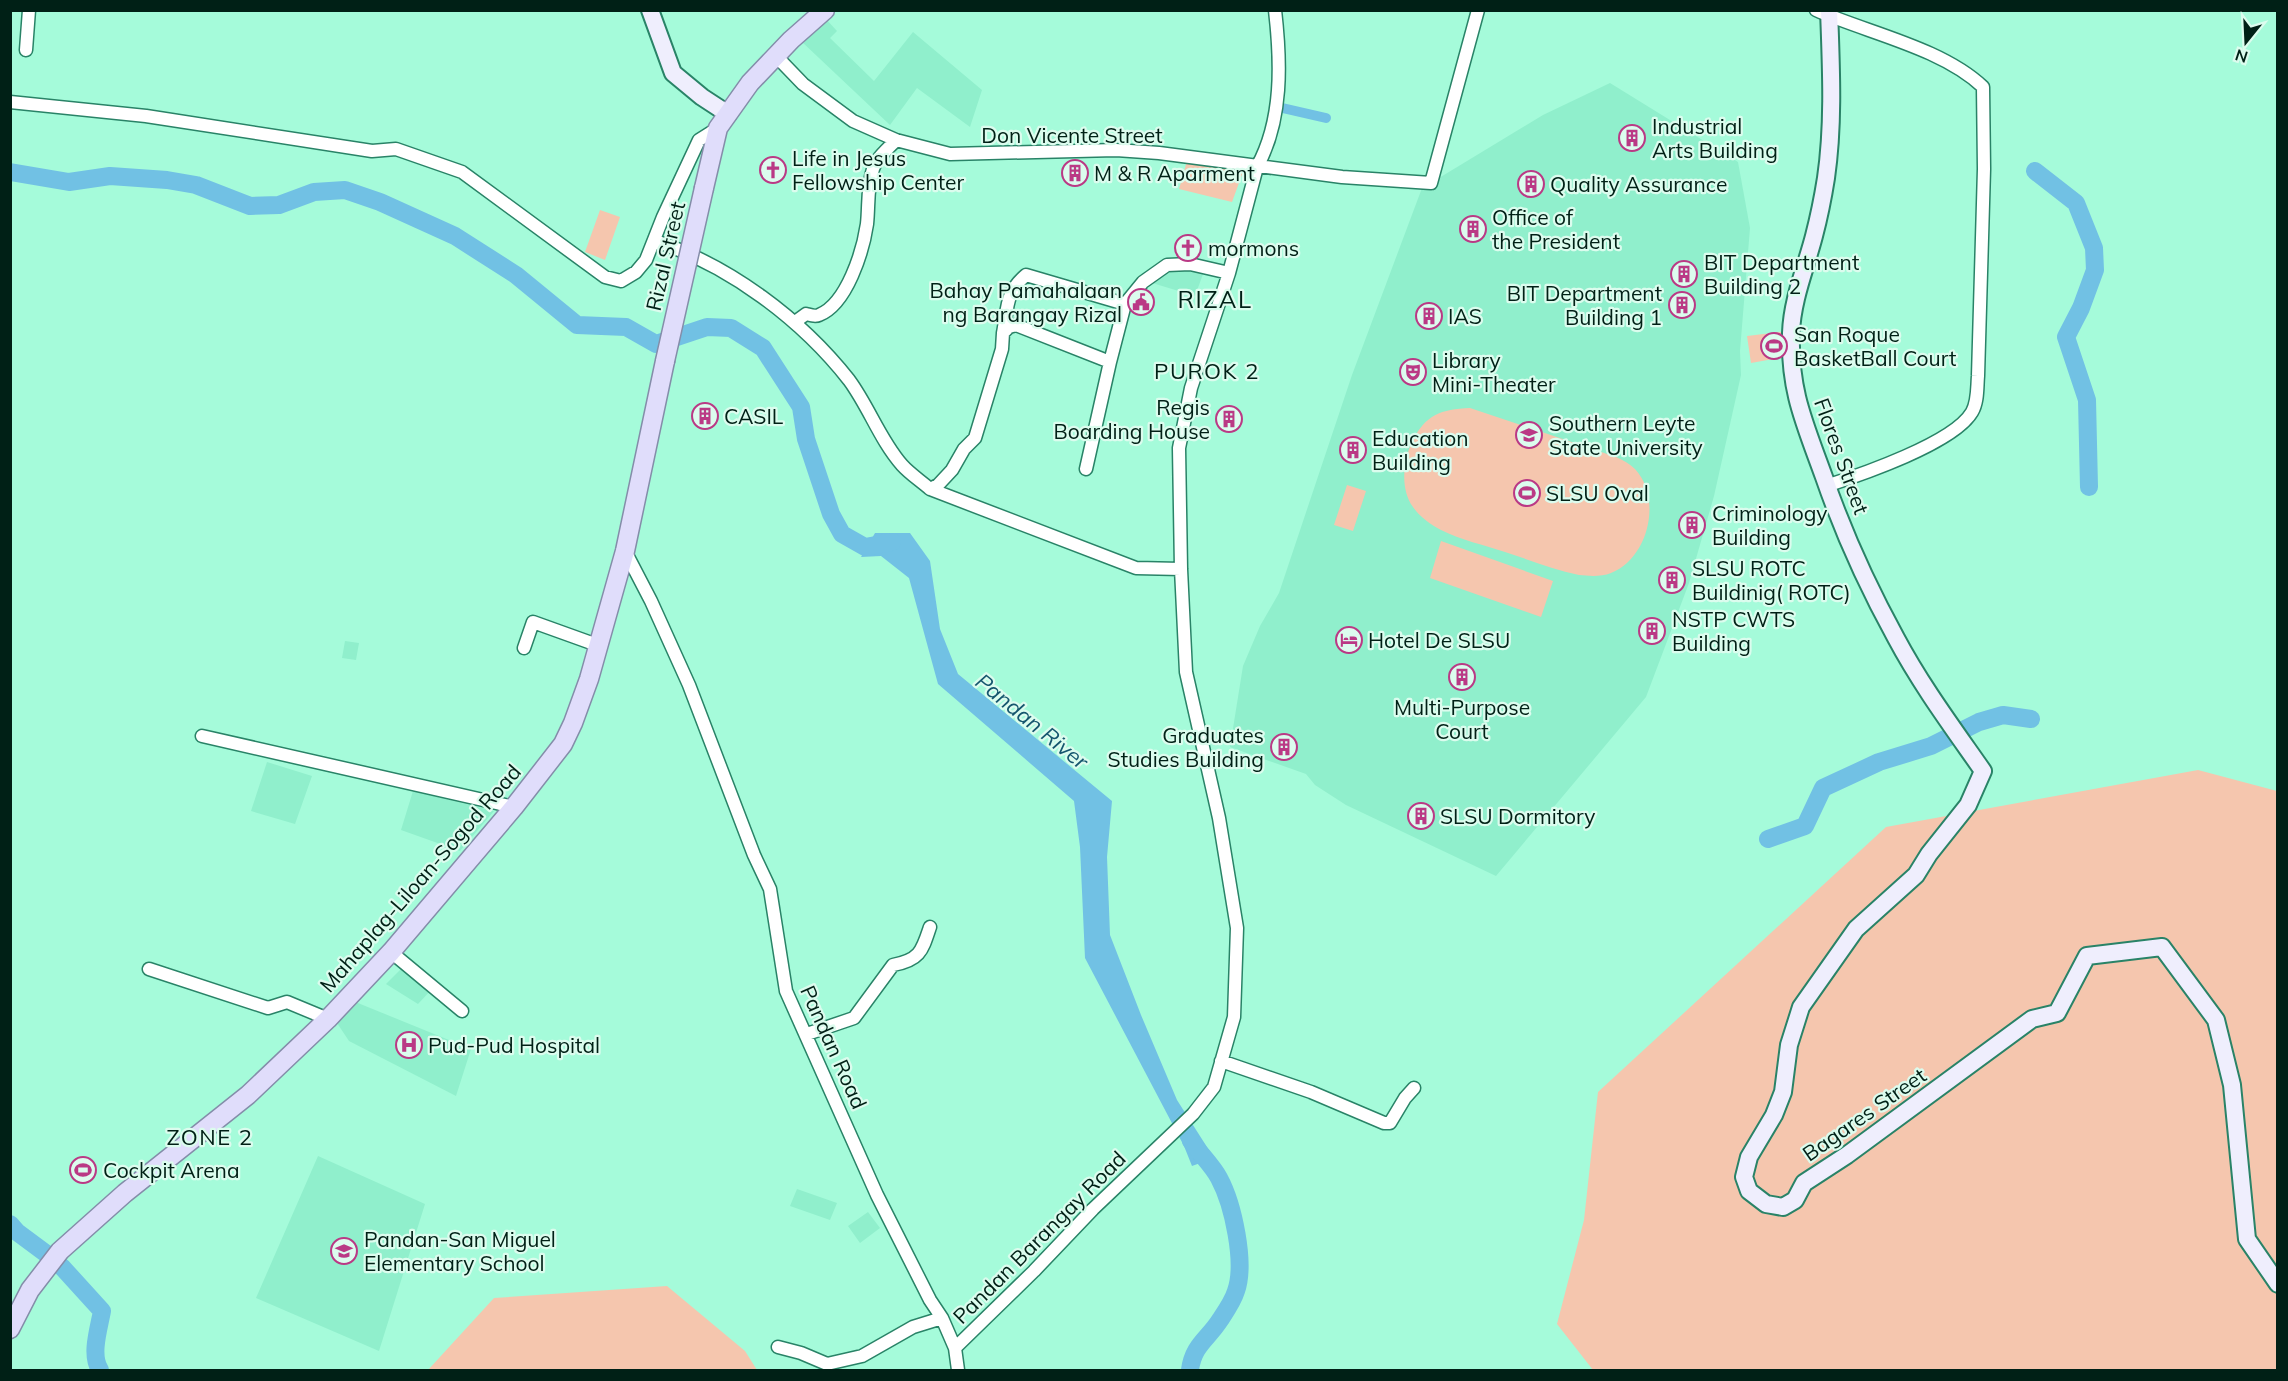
<svg xmlns="http://www.w3.org/2000/svg" width="2288" height="1381" viewBox="0 0 2288 1381" font-family="Mulish,sans-serif">
	<style>
		.built { fill: #90efcc }
		.green { fill: #f5c6ae }
		.water { fill: #71c1e4 }
		.lines { fill: none; stroke-linecap: round; stroke-linejoin: round }
		.canal { stroke: #71c1e4; stroke-width: 10 }
		.river { stroke: #71c1e4; stroke-width: 18 }
		.street-casing { stroke: #298367; stroke-width: 15 }
		.secondary-casing { stroke: #298367; stroke-width: 20 }
		.primary-casing { stroke: #848da9; stroke-width: 21 }
		.street { stroke: #fff; stroke-width: 12 }
		.secondary { stroke: #efeefd; stroke-width: 16 }
		.primary { stroke: #e0ddfb; stroke-width: 18 }
		.primary-bridge-casing { stroke: #848da9; stroke-width: 21; stroke-linecap: butt }
		.primary-bridge { stroke: #e0ddfb; stroke-width: 18 }
		.labels { text-anchor: middle; dominant-baseline: central; stroke-width: 4.5; stroke-linejoin: round; paint-order: stroke }
		.poi-label { font-size: 21px; fill: #002016; stroke: #dcfcee; text-anchor: start }
		.street-label { font-size: 21px; fill: #002016; stroke: #dcfcee }
		.neighbourhood-label { font-size: 22px; letter-spacing: 1.5px; fill: #002016; stroke: #dcfcee }
		.water-label { font-size: 22px; font-style: italic; fill: #15566e; stroke: #dcfcee }
		.quarter-label { font-size: 24px; letter-spacing: 1.5px; fill: #002016; stroke: #dcfcee }
	</style>
	<rect width="100%" height="100%" fill="#a5fbda"/>
	<!-- built -->
	<path class="built" d="M825,18l12,13 -7,7 44,43 39,-49 69,58 -12,37 -53,-39 -27,37 -89,-84z
		M1610,83l128,79 12,66 -10,123 1,24 -27,121 -25,87 -43,114 -150,179 -150,-71 -31,-20 -9,-11 -76,-27 13,-81 17,-40 19,-33 73,-218 70,-187 11,3 6,-13 104,-63z
		M1174,268l29,6 -8,22 -46,-14z
		M345,641l14,2 -3,17 -14,-2z
		M267,762l45,14 -17,48 -44,-13z
		M413,791l81,20 -34,40 -59,-21z
		M403,967l29,22 -14,15 -32,-20z
		M353,1001l118,48 -15,47 -107,-55 -14,-21z
		M318,1156l107,48 -46,147 -123,-53z
		M797,1189l40,14 -7,17 -40,-14z
		M868,1212l12,16 -20,15 -12,-17z"/>
	<!-- green -->
	<path class="green" d="M1187,161l56,11 -11,30 -53,-13z
		M600,210l20,7 -15,43 -20,-8z
		M1796,330l5,24 -50,9 -4,-27z
		M1470,408l146,49c7,3 14,7 19,12 28,30 13,90 -24,104 -10,4 -22,3 -32,2 -25,-5 -49,-15 -74,-23 -21,-7 -44,-12 -64,-22 -10,-5 -22,-14 -28,-23 -13,-18 -10,-46 -1,-65 13,-27 29,-33 58,-34z
		M1347,485l19,6 -13,40 -19,-6z
		M1441,541l112,40 -12,36 -111,-39z
		M2198,770l79,21v579h-684l-36,-46 27,-104 14,-128 288,-265z
		M667,1286l78,65 12,19h-329l66,-72z"/>
	<!-- water -->
	<path class="water" d="M875,533h35l20,28 10,68 18,45 154,127 -5,56 3,78 31,80 36,85 37,58 -22,8 -8,-20 -99,-188 -5,-111 -6,-46 -136,-117 -29,-106 -28,-22 -20,1z"/>
	<g class="lines">
		<!-- canal -->
		<path class="canal" d="M1278,107l48,11"/>
		<!-- river -->
		<path class="river" d="M2035,171l41,32 18,45 1,22 -14,38 -15,29 21,63 2,87
			M10,172l59,10 41,-6 57,4 29,5 54,21 29,-1 35,-13 31,-2 35,12 75,34 61,39 61,50 49,2 30,17 51,-17 24,1 32,20 38,59 5,32 25,75 11,20 23,13 27,-5
			M1768,839l37,-13 18,-38 56,-26 52,-16 48,-24 24,-7 28,4
			M10,1224l7,8 31,23
			M62,1267l40,44c-3,17 -12,44 -2,59
			M1190,1370c3,-25 18,-31 30,-50 6,-9 13,-19 16,-29 10,-28 -3,-87 -17,-113 -7,-13 -19,-24 -28,-37"/>
		<defs>
			<path id="street" d="M1816,10c52,23 126,38 167,77l1,82 -6,207c-1,12 0,26 -6,36 -18,31 -112,63 -146,74
				M26,50l3,-40
				M776,56l27,28 50,37 43,19 54,14 166,-4 43,3 183,24 89,6 47,-173
				M10,102l136,14 226,35 24,-2 66,23 143,105 16,4 15,-9 10,-12 17,-43 36,-77 19,-12
				M655,241c74,24 146,78 194,139 20,27 31,60 53,85 8,9 19,16 28,24l8,-4 14,-15 12,-21 11,-11 27,-89 1,-16 6,-6 7,-2 94,37
				M795,322l11,-8c4,1 9,3 13,1 28,-11 44,-64 48,-91 2,-19 0,-37 6,-55 3,-11 16,-21 23,-29
				M1003,333c5,-26 2,-40 23,-58l99,29
				M1086,469l24,-107 15,-58 18,-22 24,-17 23,-1 39,9
				M930,489l206,79 45,1
				M625,551l26,50 38,84 65,170 16,34 16,102 91,204 53,105 12,18 13,30 3,22
				M524,648l9,-26 64,23
				M202,736l312,71
				M391,952l71,59
				M149,969l119,39 19,-6 41,17
				M807,1034l47,-16 39,-53c27,-5 29,-14 37,-38
				M1221,1061l90,31 73,31h6l15,-25 9,-10
				M778,1347l23,6 26,11 35,-8 51,-29 29,-9
				M955,1348l79,-77 59,-62 100,-95 21,-27 20,-70 3,-89 -18,-110 -33,-146 -5,-103 -2,-121 12,-60 38,-115 28,-106c26,-47 24,-105 18,-157"/>
			<path id="secondary" d="M650,10l23,63 29,24 26,17
				M1829,10c2,56 5,113 -3,168 -3,19 -7,39 -12,58 -8,31 -22,64 -23,97 -2,58 14,91 33,144 19,55 44,110 72,161 25,47 57,90 87,133l-15,34 -39,49 -13,21 -60,54 -55,78 -12,38 -6,47 -9,23 -25,42 -5,20 5,14 17,13 17,3 12,-7 9,-17 43,-28 185,-136 25,-6 30,-57 75,-9 54,73 16,65 15,154 31,45"/>
			<path id="primary" d="M704,188l14,-60 32,-45 41,-43 34,-30
				M10,1329l20,-39 30,-39 65,-58 123,-98 80,-76 63,-67 123,-145 49,-63 10,-21 16,-44 36,-128 40,-190"/>
		</defs>
		<!-- street casing -->
		<use href="#street" class="street-casing"/>
		<!-- secondary casing -->
		<use href="#secondary" class="secondary-casing"/>
		<!-- primary casing -->
		<use href="#primary" class="primary-casing"/>
		<!-- street -->
		<use href="#street" class="street"/>
		<!-- secondary -->
		<use href="#secondary" class="secondary"/>
		<!-- primary -->
		<use href="#primary" class="primary"/>
		<defs>
			<path id="primary-bridge" d="M665,361l39,-173"/>
		</defs>
		<!-- primary-bridge casing -->
		<use href="#primary-bridge" class="primary-bridge-casing"/>
		<!-- primary-bridge -->
		<use href="#primary-bridge" class="primary-bridge"/>
	</g>
	<!-- icons -->
	<defs>
		<symbol id="building-ring" viewBox="-11 -11 22 22"><circle r="9.5" fill="#dcfcee" stroke="#ba3985" stroke-width="1.5"/><path d="M-4-6H4V6H1V3H-1V6H-4ZM-2.5-4.3h1.7v1.8h-1.7ZM.8-4.3h1.7v1.8H.8ZM-2.5-1h1.7V.8h-1.7ZM.8-1h1.7V.8H.8Z" fill="#ba3985"/></symbol>
		<symbol id="church-ring" viewBox="-11 -11 22 22"><circle r="9.5" fill="#dcfcee" stroke="#ba3985" stroke-width="1.5"/><path d="M-1.2-6h2.4v3.5h3.3v2.4h-3.3V6h-2.4V-.1h-3.3v-2.4h3.3Z" fill="#ba3985"/></symbol>
		<symbol id="civic-ring" viewBox="-11 -11 22 22"><circle r="9.5" fill="#dcfcee" stroke="#ba3985" stroke-width="1.5"/><path d="M-.6-6.5H3V-4.5H.6V-3L4-1V1h2V6H-6V1h2V-1L-.6-3ZM-1.2 2.5V6h2.4V2.5Z" fill="#ba3985"/></symbol>
		<symbol id="stadium-ring" viewBox="-11 -11 22 22"><circle r="9.5" fill="#dcfcee" stroke="#ba3985" stroke-width="1.5"/><path d="M0-5a6.5 5 0 1 0 0 10a6.5 5 0 1 0 0-10ZM-3.5-1.8h7v3.6h-7Z" fill="#ba3985"/></symbol>
		<symbol id="theatre-ring" viewBox="-11 -11 22 22"><circle r="9.5" fill="#dcfcee" stroke="#ba3985" stroke-width="1.5"/><path d="M-5-5.5Q0-4 5-5.5V0Q5 5 0 6Q-5 5-5 0ZM-3.3-2.5H-1v1.5H-3.3ZM1-2.5H3.3v1.5H1ZM-2.8 1Q0 5.5 2.8 1Z" fill="#ba3985"/></symbol>
		<symbol id="university-ring" viewBox="-11 -11 22 22"><circle r="9.5" fill="#dcfcee" stroke="#ba3985" stroke-width="1.5"/><path d="M0-5L7-2L0 1L-7-2ZM-4 1L0 2.5L4 1V4Q0 6-4 4Z" fill="#ba3985"/></symbol>
		<symbol id="hotel-ring" viewBox="-11 -11 22 22"><circle r="9.5" fill="#dcfcee" stroke="#ba3985" stroke-width="1.5"/><path d="M-6-4.5h1.5V1H6V5H4.5V3h-9V5H-6ZM-4 0a1.8 1.8 0 1 1 3.6 0ZM.5 0V-2.5h3Q6-2.5 6 0Z" fill="#ba3985"/></symbol>
		<symbol id="hospital-ring" viewBox="-11 -11 22 22"><circle r="9.5" fill="#dcfcee" stroke="#ba3985" stroke-width="1.5"/><path d="M-5-5h3v3.5h4V-5h3V5h-3V1.5h-4V5h-3Z" fill="#ba3985"/></symbol>
		<symbol id="school-ring" viewBox="-11 -11 22 22"><circle r="9.5" fill="#dcfcee" stroke="#ba3985" stroke-width="1.5"/><path d="M0-5L7-2L0 1L-7-2ZM-4 1L0 2.5L4 1V4Q0 6-4 4Z" fill="#ba3985"/></symbol>
	</defs>
	<g fill-rule="evenodd">
		<use href="#building-ring" x="1617" y="123" width="30" height="30"/>
		<use href="#church-ring" x="758" y="155" width="30" height="30"/>
		<use href="#building-ring" x="1060" y="158" width="30" height="30"/>
		<use href="#building-ring" x="1516" y="169" width="30" height="30"/>
		<use href="#building-ring" x="1458" y="214" width="30" height="30"/>
		<use href="#church-ring" x="1173" y="233" width="30" height="30"/>
		<use href="#building-ring" x="1669" y="259" width="30" height="30"/>
		<use href="#civic-ring" x="1126" y="287" width="30" height="30"/>
		<use href="#building-ring" x="1667" y="290" width="30" height="30"/>
		<use href="#building-ring" x="1414" y="301" width="30" height="30"/>
		<use href="#stadium-ring" x="1759" y="331" width="30" height="30"/>
		<use href="#theatre-ring" x="1398" y="357" width="30" height="30"/>
		<use href="#building-ring" x="690" y="401" width="30" height="30"/>
		<use href="#building-ring" x="1214" y="404" width="30" height="30"/>
		<use href="#university-ring" x="1514" y="420" width="30" height="30"/>
		<use href="#building-ring" x="1338" y="435" width="30" height="30"/>
		<use href="#stadium-ring" x="1512" y="478" width="30" height="30"/>
		<use href="#building-ring" x="1677" y="510" width="30" height="30"/>
		<use href="#building-ring" x="1657" y="565" width="30" height="30"/>
		<use href="#building-ring" x="1637" y="616" width="30" height="30"/>
		<use href="#hotel-ring" x="1334" y="625" width="30" height="30"/>
		<use href="#building-ring" x="1447" y="662" width="30" height="30"/>
		<use href="#building-ring" x="1269" y="732" width="30" height="30"/>
		<use href="#building-ring" x="1406" y="801" width="30" height="30"/>
		<use href="#hospital-ring" x="394" y="1030" width="30" height="30"/>
		<use href="#stadium-ring" x="68" y="1155" width="30" height="30"/>
		<use href="#school-ring" x="329" y="1236" width="30" height="30"/>
	</g>
	<g class="labels">
		<!-- poi labels -->
		<g class="poi-label">
			<text x="1652" y="126">Industrial<tspan x="1652" dy="24">Arts Building</tspan></text>
			<text x="792" y="158">Life in Jesus<tspan x="792" dy="24">Fellowship Center</tspan></text>
			<text x="1094" y="173">M &amp; R Aparment</text>
			<text x="1550" y="184">Quality Assurance</text>
			<text x="1492" y="217">Office of<tspan x="1492" dy="24">the President</tspan></text>
			<text x="1208" y="248">mormons</text>
			<text x="1704" y="262">BIT Department<tspan x="1704" dy="24">Building 2</tspan></text>
			<text x="1122" y="290" text-anchor="end">Bahay Pamahalaan<tspan x="1122" dy="24">ng Barangay Rizal</tspan></text>
			<text x="1662" y="293" text-anchor="end">BIT Department<tspan x="1662" dy="24">Building 1</tspan></text>
			<text x="1448" y="316">IAS</text>
			<text x="1794" y="334">San Roque<tspan x="1794" dy="24">BasketBall Court</tspan></text>
			<text x="1432" y="360">Library<tspan x="1432" dy="24">Mini-Theater</tspan></text>
			<text x="1210" y="407" text-anchor="end">Regis<tspan x="1210" dy="24">Boarding House</tspan></text>
			<text x="724" y="416">CASIL</text>
			<text x="1549" y="423">Southern Leyte<tspan x="1549" dy="24">State University</tspan></text>
			<text x="1372" y="438">Education<tspan x="1372" dy="24">Building</tspan></text>
			<text x="1546" y="493">SLSU Oval</text>
			<text x="1712" y="513">Criminology<tspan x="1712" dy="24">Building</tspan></text>
			<text x="1692" y="568">SLSU ROTC<tspan x="1692" dy="24">Buildinig( ROTC)</tspan></text>
			<text x="1672" y="619">NSTP CWTS<tspan x="1672" dy="24">Building</tspan></text>
			<text x="1368" y="640">Hotel De SLSU</text>
			<text x="1462" y="707" text-anchor="middle">Multi-Purpose<tspan x="1462" dy="24">Court</tspan></text>
			<text x="1264" y="735" text-anchor="end">Graduates<tspan x="1264" dy="24">Studies Building</tspan></text>
			<text x="1440" y="816">SLSU Dormitory</text>
			<text x="428" y="1045">Pud-Pud Hospital</text>
			<text x="103" y="1170">Cockpit Arena</text>
			<text x="364" y="1239">Pandan-San Miguel<tspan x="364" dy="24">Elementary School</tspan></text>
		</g>
		<!-- street labels -->
		<g class="street-label">
			<text x="1072" y="135">Don Vicente Street</text>
			<text transform="translate(665 256) rotate(-77)">Rizal Street</text>
			<text transform="translate(1842 456) rotate(70)">Flores Street</text>
			<text transform="translate(420 878) rotate(-49)">Mahaplag-Liloan-Sogod Road</text>
			<text transform="translate(834 1047) rotate(66)">Pandan Road</text>
			<text transform="translate(1864 1114) rotate(-35)">Bagares Street</text>
			<text transform="translate(1039 1237) rotate(-45)">Pandan Barangay Road</text>
		</g>
		<!-- neighbourhood labels -->
		<g class="neighbourhood-label">
			<text x="1207" y="371">PUROK 2</text>
			<text x="210" y="1137">ZONE 2</text>
		</g>
		<!-- water labels -->
		<g class="water-label">
			<text transform="translate(1032 721) rotate(39)">Pandan River</text>
		</g>
		<!-- quarter labels -->
		<g class="quarter-label">
			<text x="1215" y="299">RIZAL</text>
		</g>
	</g>
	<!-- border -->
	<rect width="2288" height="1381" fill="none" stroke="#002016" stroke-width="24"/>
	<!-- north arrow -->
	<g transform="translate(2246 42) rotate(198)" stroke="#dcfcee" stroke-width="4.5" paint-order="stroke">
	<path d="M0-4.5L10 22L0 15L-10 22Z" fill="#002016"/>
	<text y="-9" font-size="16" font-weight="bold" text-anchor="middle" fill="#002016">N</text>
	</g>
</svg>
